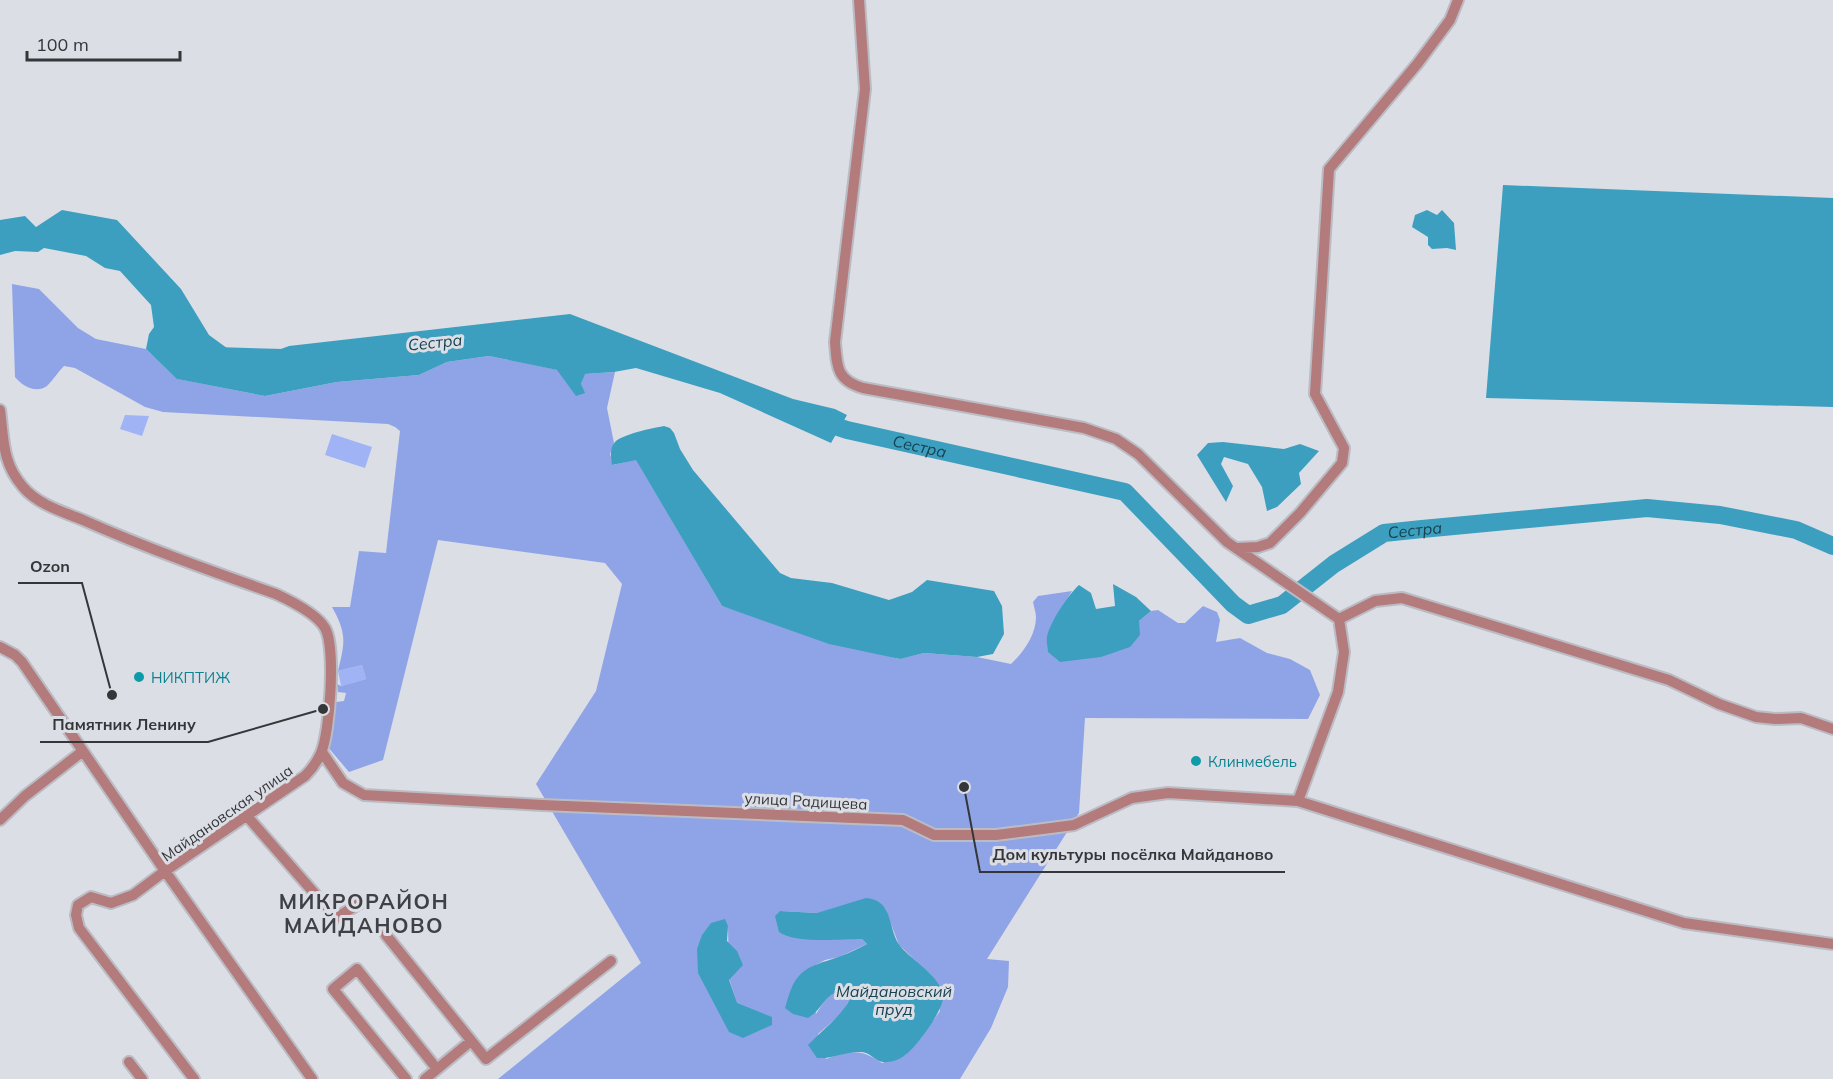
<svg xmlns="http://www.w3.org/2000/svg" width="1833" height="1079" viewBox="0 0 1833 1079" font-family="Mulish,sans-serif">
	<style>
		.green { fill: #9fb3f5 }
		.forest { fill: #8fa4e7; fill-rule: evenodd }
		.water { fill: #3d9fbf }
		.lines { fill: none; stroke-linecap: round; stroke-linejoin: round }
		.river { stroke: #3d9fbf; stroke-width: 18 }
		.minor-casing { stroke: #bbbcc3; stroke-width: 14 }
		.minor { stroke: #b47b7d; stroke-width: 10 }
		.culture-dot { fill: #0f9aa8; stroke: #dcdee6; stroke-width: 2 }
		.labels { text-anchor: middle; dominant-baseline: central; stroke-width: 6; stroke-linejoin: round; paint-order: stroke }
		.culture-label { font-size: 15px; fill: #0d838f; stroke: #dcdee6; text-anchor: start }
		.street-label { font-size: 15px; fill: #353639; stroke: #dcdee6 }
		.water-label { font-size: 16px; font-style: italic; fill: #174250; stroke: #dcdee6 }
		.district-label { font-size: 21px; font-weight: bold; letter-spacing: 1.5px; fill: #3f4147; stroke: #dcdee6 }
		.leader { fill: none; stroke: #353639; stroke-width: 2 }
		.callout-dot { fill: #353639; stroke: #dcdee6; stroke-width: 2 }
		.callout-label { font-size: 16px; text-anchor: middle; font-weight: bold; fill: #353639; stroke: #dcdee6; stroke-width: 6; stroke-linejoin: round; paint-order: stroke }
	</style>
	<rect width="100%" height="100%" fill="#dcdee6"/>
	<!-- green -->
	<path class="green" d="M125,415l24,1 -7,20 -22,-7z
		M332,434l40,13 -7,21 -40,-13z
		M362,665l4,14 -25,7 -3,-15z"/>
	<!-- forest -->
	<path class="forest" d="M12,284l27,5 39,39 18,11 50,10 32,30 87,17 72,-14 82,-7 28,-13 42,-6 69,14 23,14 3,-10 31,-2 -8,36 7,35 -4,11 3,11 23,-6 86,147 177,53 25,-6 53,4 34,7c12,-11 25,-29 25,-47 0,-4 -2,-10 -3,-15l5,-6 34,-5 -19,31 86,-1 12,-10 7,-1 20,13h7l18,-17 14,6 3,8 -4,22 24,-4 27,15 23,6 20,11 10,25 -12,24 -223,-1 -6,95 -92,146 22,2 -1,26 -17,41 -31,51h-462l143,-116 -105,-179 60,-93 26,-107 -17,-21 -167,-23 -55,220 -34,12 -22,-26 9,-44 8,-1 2,-8 -8,-1 -1,-8 4,2 25,-7 -4,-14 -24,6c7,-29 9,-37 -6,-64h18l9,-56 27,2 14,-122 -5,-4 -7,-3 -225,-12 -18,-5 -70,-39 -11,-2c-6,6 -11,14 -17,20 -11,8 -25,0 -32,-9zM885,908l14,37 33,31 8,35 -19,27 -16,17 -23,8c-22,-15 -32,-12 -56,-4l-8,-25 23,-20 9,-15 -3,-7c-18,-3 -22,9 -31,22l-4,-47 13,-7 14,-3 28,-13 -5,-5 -59,-1 -23,-27 37,2zM711,923l17,3 1,54 8,23z"/>
	<!-- water -->
	<path class="water" d="M1503,185l330,13v209l-347,-9z
		M62,210l55,10 64,69 28,46 37,27 43,-16 281,-32 223,85 42,10 12,6 -16,28 -111,-50 -84,-25 -22,4 -29,2 -4,10 4,9 -9,3 -19,-26 -68,-14 -42,6 -28,13 -82,7 -72,14 -88,-17 -31,-30 3,-15 5,-7 -3,-22 -31,-34 -15,-3 -19,-12 -42,-8 -6,4 -23,-1 -15,4v-35l25,-4 11,11z
		M1427,210l10,5 5,-5 12,13 2,27 -9,-2 -15,1 -4,-4v-8l-16,-10 3,-12z
		M664,426l6,2 4,5 6,16 13,21 87,103 11,5 41,5 57,17 23,-8 15,-12 67,11 8,15 2,28 -11,20 -16,3 -53,-4 -24,6 -71,-15 -107,-38 -86,-146 -24,5c-1,-8 -3,-16 3,-23 8,-8 38,-14 49,-16z
		M1223,442l61,7 16,-5 19,7 -20,22 2,11 -24,23 -10,4 -5,-24 -14,-23 -24,-7 -3,7 12,22 -7,16 -29,-47 11,-12z
		M1113,584l23,13 15,14 -12,10 1,14 -10,12 -29,10 -41,5 -12,-10c0,-4 -2,-11 -1,-15 3,-15 21,-42 32,-52l12,8 5,16 19,-3z
		M866,898c29,2 21,33 35,49 12,14 38,28 42,48 2,14 -27,53 -39,61 -4,3 -12,6 -17,6 -10,2 -15,-9 -25,-10 -16,-1 -29,7 -45,6l-9,-13c15,-16 32,-27 42,-46l-3,-7c-21,-4 -23,17 -39,26l-15,-4 -8,-6c3,-10 6,-23 13,-31 11,-13 28,-15 43,-21 8,-3 18,-8 26,-12l-5,-5c-22,0 -66,5 -83,-7l-4,-16 5,-5 37,2z
		M725,919l3,7 -1,15 10,10 6,14 -14,15 8,23 35,14v8l-29,13 -14,-6 -31,-59 -1,-24 5,-14 9,-12z"/>
	<g class="lines">
		<!-- river -->
		<g class="river">
			<path d="M215,356l69,2"/>
			<path id="s1" d="M817,420l30,10 278,62 108,112 15,11 34,-10 52,-41 50,-31 38,-4 225,-21 73,7 76,15 37,16"/>
		</g>
		<defs>
			<path id="minor" d="M859,0l6,89 -30,253c2,24 1,38 28,46l221,40 32,11 22,15 89,88 112,77 5,33 -6,40 -40,109 386,122 149,21
				M0,410c4,30 2,53 23,77 14,17 40,25 60,33 63,28 128,51 193,74 15,7 41,20 49,34 11,19 5,104 -4,125 -4,9 -9,16 -16,23l-140,95 -32,24 -22,8 -20,-6 -13,8 -2,10 3,13 115,151
				M1238,548l20,-1 12,-4 30,-30 42,-50 2,-15 -29,-54 14,-225 89,-106 32,-43 8,-20
				M1339,619l36,-18 27,-3 267,82 50,24 37,13 19,2 26,-1 32,11
				M0,647l15,8 7,7 143,209 147,208
				M322,752l21,31 21,12 178,10 361,15 31,15h62l78,-10 58,-27 36,-5 130,8
				M247,816l89,102 24,-15
				M0,820l25,-24 58,-45
				M386,935l100,124 125,-98
				M129,1062l13,17
				M406,1079l-73,-90 24,-20 80,100
				M425,1079l46,-38"/>
		</defs>
		<!-- minor casing -->
		<use href="#minor" class="minor-casing"/>
		<!-- minor -->
		<use href="#minor" class="minor"/>
	</g>
	<!-- markers -->
	<g class="culture-dot">
		<circle cx="139" cy="677" r="6"/>
		<circle cx="1196" cy="761" r="6"/>
	</g>
	<g class="labels">
		<!-- culture labels -->
		<g class="culture-label">
			<text x="151" y="677">НИКПТИЖ</text>
			<text x="1208" y="761">Клинмебель</text>
		</g>
		<!-- street labels -->
		<g class="street-label">
			<text transform="translate(806 801) rotate(3)">улица Радищева</text>
			<text transform="translate(227 813) rotate(-35)">Майдановская улица</text>
		</g>
		<!-- water labels -->
		<g class="water-label">
			<text transform="translate(435 342) rotate(-6)">Сестра</text>
			<text stroke="none"><textPath href="#s1" startOffset="106">Сестра</textPath></text>
			<text stroke="none"><textPath href="#s1" startOffset="682">Сестра</textPath></text>
			<text x="894" y="991">Майдановский<tspan x="894" dy="18">пруд</tspan></text>
		</g>
		<!-- district labels -->
		<g class="district-label">
			<text x="364" y="901">МИКРОРАЙОН<tspan x="364" dy="24">МАЙДАНОВО</tspan></text>
		</g>
	</g>
	<!-- callouts -->
	<path class="leader" d="M112 695L82 583H18M323 709L208 742H40M964 787L980 872H1285"/>
	<g class="callout-dot">
		<circle cx="112" cy="695" r="6"/>
		<circle cx="323" cy="709" r="6"/>
		<circle cx="964" cy="787" r="6"/>
	</g>
	<g class="callout-label">
		<text x="50" y="572">Ozon</text>
		<text x="124" y="730">Памятник Ленину</text>
		<text x="1133" y="860">Дом культуры посёлка Майданово</text>
	</g>
	<!-- scale -->
	<path d="M27 51v9h153v-9" fill="none" stroke="#353639" stroke-width="3"/>
	<text x="36" y="51" font-size="18" fill="#353639" stroke="#dcdee6" stroke-width="4.5" paint-order="stroke">100 m</text>
</svg>
